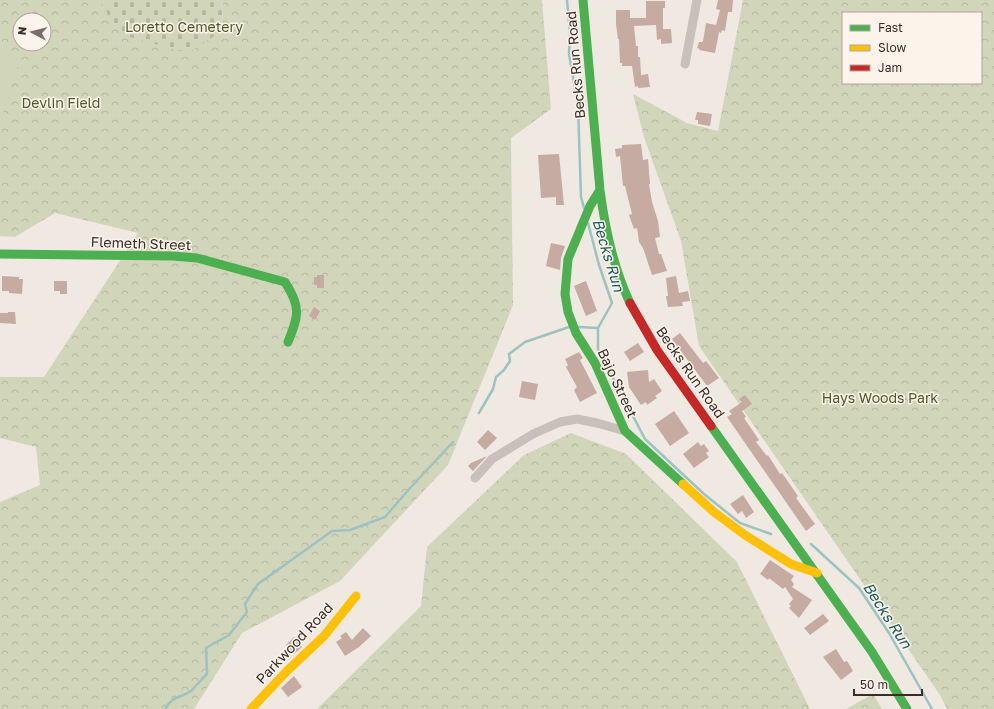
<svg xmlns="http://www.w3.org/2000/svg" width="994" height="709" viewBox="0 0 994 709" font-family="'Golos Text',sans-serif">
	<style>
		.forest { fill: url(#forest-crowns); fill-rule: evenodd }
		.cemetery { fill: url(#cemetery-stones) }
		.pitch { fill: #d1d6bb }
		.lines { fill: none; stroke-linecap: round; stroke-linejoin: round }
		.stream { stroke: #9cc3c2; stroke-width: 2.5 }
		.building { fill: #c5aba2 }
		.street { stroke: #c8c1bb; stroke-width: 9 }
		.fast { stroke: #4caf50; stroke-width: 9 }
		.slow { stroke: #ffc107; stroke-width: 9 }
		.jam { stroke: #c62828; stroke-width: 9 }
		.labels { text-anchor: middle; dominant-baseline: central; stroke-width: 3; stroke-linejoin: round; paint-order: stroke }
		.park-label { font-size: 14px; fill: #4a5b29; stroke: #fcf3ea }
		.street-label { font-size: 14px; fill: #3a2d28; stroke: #fcf3ea }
		.water-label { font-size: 15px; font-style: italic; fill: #195d60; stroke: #fcf3ea }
	</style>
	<defs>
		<pattern id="forest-crowns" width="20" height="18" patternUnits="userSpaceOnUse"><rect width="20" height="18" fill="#d1d6bb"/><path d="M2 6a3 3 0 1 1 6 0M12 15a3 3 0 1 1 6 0" fill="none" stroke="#b4b8a1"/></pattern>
		<pattern id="cemetery-stones" width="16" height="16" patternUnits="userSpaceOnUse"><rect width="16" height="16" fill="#d1d6bb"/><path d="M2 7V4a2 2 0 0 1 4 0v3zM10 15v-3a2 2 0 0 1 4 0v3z" fill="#b4b8a1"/></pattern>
	</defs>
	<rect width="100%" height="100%" fill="#efe9e2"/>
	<!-- forest -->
	<path class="forest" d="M0,0h101l121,31 1,-31h319l9,109 -40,29 2,167 -65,160 -108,116 -98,52 -48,76h-194v-207l40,-17 -4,-38 -36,-9v-61h44l94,-144 -83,-20 -40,24 -15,-1zM20,20h24v24h-24z
		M743,0h251v709h-47l-7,-14 -241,-349 -18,-105 -37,-104 -11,-43 54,29 31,8zM843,13h138v70h-138z
		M571,433l55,21 111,108 73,147h-493l104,-103 6,-59 97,-92z
		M873,694l9,15h-36z"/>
	<!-- cemetery -->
	<path class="cemetery" d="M100,0h123l-1,31 -34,22 -62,-17 -13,-12z"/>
	<!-- pitch -->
	<path class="pitch" d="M0,40l21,22 -10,16 -5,27 -6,15z"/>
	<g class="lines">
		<!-- stream -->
		<path class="stream" d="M567,0l3,33 -1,21 9,52 3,91 3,11
			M588,223l11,42 13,38 -14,25v21l47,90 59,55 36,29 31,11
			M578,327l20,1
			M479,413l14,-24 3,-12 8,-7 6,-9 -1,-7 16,-12 44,-15
			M811,544l48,44 30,45 43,76
			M165,709c9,-15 15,-10 26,-18 5,-5 10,-11 16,-17l-1,-26 23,-13 18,-23 -2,-8 13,-20 74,-53 18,-1 35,-13 26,-30 42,-45"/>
	</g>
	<!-- building -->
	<path class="building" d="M718,0h15l-1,12h-4l-3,19 -3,-1 -1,3 -2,-1 -4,21 -16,-3 1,-1 -3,-1 2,-6h3l1,-1 3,-18 10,2 4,-15 -4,-1z
		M646,1h19v7h-2v21h8l1,14 -11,1v-5l-4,1 -1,-15 -22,1 2,20h2v11h2l1,18 7,-1 2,13 -12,1v-2l-3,1 -3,-21h-10v-3h-2l-1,-24h-1l-2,-15v-14h14v8h16z
		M697,112l15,2 -2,12 -12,-2v-4h-3z
		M641,144l2,16 5,-1 2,25h-1l3,18 6,19 2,16 -5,1 4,16h2l6,17 -15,4 -9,-27 -4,-6 -2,-14 -3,1 -5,-14 3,-1 -7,-28h-2l-3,-30 -4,1 -1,-8 7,-1v-3z
		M559,154l5,51h-8v-8l-15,1 -3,-43z
		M551,243l14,3 -4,12 -1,12 -14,-4z
		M317,275h7v13h-7v-3h-3v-8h3z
		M2,276l17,1v2h4l-1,15 -13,-1v-2h-7z
		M676,276l3,17 9,-2 2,10 -8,1 1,4 -15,1 -2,-11h2l-2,-18z
		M54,281h13v13h-7v-3h-6z
		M586,281l11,30 -11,5 -12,-30z
		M314,307l6,4 -5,9 -6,-4z
		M8,312h7l1,12 -16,-1v-10h8z
		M680,333l23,30 3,-2 13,17 -12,8 -35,-47z
		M638,343l6,9 -14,9 -6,-9z
		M579,352l4,6 -3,2 17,33 -17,9 -6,-12 3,-3 -11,-20 2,-2 -3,-6z
		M648,370l1,12 5,-3 8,12 -7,5 2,2 -10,7 -1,-3 -5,3 -12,-18 -2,-15z
		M522,381l16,3 -3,16 -16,-3z
		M745,395l7,9 -10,7 4,6 -2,1 15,22 -3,2 11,14 1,-1 12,19 2,-1 16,23 -2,2 19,26 -9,7 -79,-114 5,-3 -3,-3 13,-9 -3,-3z
		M674,411l15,22 -19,13 -15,-22z
		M488,430l9,8 -12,12 -8,-8z
		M698,442l3,4 3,-2 5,7 -3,2 3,4 -15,11 -11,-14z
		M487,456l-14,15 -5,-5 3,-3z
		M743,495l11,17 -8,6 -4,-7 -4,3 -8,-10z
		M770,560l24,16 -3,4 3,4 -2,3 20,13 -13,18 -10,-10 2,-2 -2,-2 4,-5 -8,-12 -2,2 -14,-11 -1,2 -8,-6z
		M823,614l6,7 -19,14 -6,-7z
		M363,628l8,8 -12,11 -14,9 -9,-14 6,-4 -2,-2 6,-4 6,8z
		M294,637l8,10 -8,7 -8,-9z
		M836,649l8,13 3,-1 6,10 -12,9 -18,-23z
		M294,676l8,11 -14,10 -7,-9z"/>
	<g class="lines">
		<!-- street -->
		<path class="street" d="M685,64l12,-64
			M475,478l17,-19 41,-25 27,-12 17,-3 20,4 28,8"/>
		<!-- fast -->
		<path class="fast" d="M583,0l17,190c5,39 13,77 30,113
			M600,190l-10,16 -22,53 -3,35 3,18 8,21 19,30 30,68 58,53
			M0,254l173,2 24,2 88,24c16,25 14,33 3,60
			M711,426l161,226 35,57"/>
		<!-- slow -->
		<path class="slow" d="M683,484l31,28 31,23 46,29 26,9
			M251,709l36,-38 37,-35 32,-40"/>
		<!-- jam -->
		<path class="jam" d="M630,303l27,47 54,76"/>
	</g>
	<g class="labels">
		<!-- park labels -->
		<g class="park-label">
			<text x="184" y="26">Loretto Cemetery</text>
			<text x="61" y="102">Devlin Field</text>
			<text x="880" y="397">Hays Woods Park</text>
		</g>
		<!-- street labels -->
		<g class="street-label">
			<text transform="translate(575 65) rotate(-95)">Becks Run Road</text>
			<text transform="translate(141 243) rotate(2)">Flemeth Street</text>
			<text transform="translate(691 372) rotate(55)">Becks Run Road</text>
			<text transform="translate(618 383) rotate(65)">Bajo Street</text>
			<text transform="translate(294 643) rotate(-47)">Parkwood Road</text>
		</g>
		<!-- water labels -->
		<g class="water-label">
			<text transform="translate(609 255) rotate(73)">Becks Run</text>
			<text transform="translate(888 615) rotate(57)">Becks Run</text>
		</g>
	</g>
	<!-- legend -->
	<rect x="842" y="12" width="140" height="72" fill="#fcf3ea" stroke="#aea49c"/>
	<rect x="850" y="25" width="20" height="6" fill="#4caf50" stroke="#aea49c"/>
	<text x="878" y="32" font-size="12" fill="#3a2d28">Fast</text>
	<rect x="850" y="45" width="20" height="6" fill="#ffc107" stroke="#aea49c"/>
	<text x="878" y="52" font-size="12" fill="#3a2d28">Slow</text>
	<rect x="850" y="65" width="20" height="6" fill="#c62828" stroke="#aea49c"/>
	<text x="878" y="72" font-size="12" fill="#3a2d28">Jam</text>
	<!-- north arrow -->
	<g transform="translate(32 32) rotate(277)"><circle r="19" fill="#fcf3ea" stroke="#aea49c"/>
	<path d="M0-3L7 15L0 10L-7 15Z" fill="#796f69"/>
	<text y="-6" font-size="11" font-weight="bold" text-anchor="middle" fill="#3a2d28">N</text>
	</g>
	<!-- scale -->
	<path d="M854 689v6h68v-6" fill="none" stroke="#3a2d28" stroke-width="2"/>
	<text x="860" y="689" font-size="12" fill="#3a2d28" stroke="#fcf3ea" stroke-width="3" paint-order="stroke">50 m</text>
</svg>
